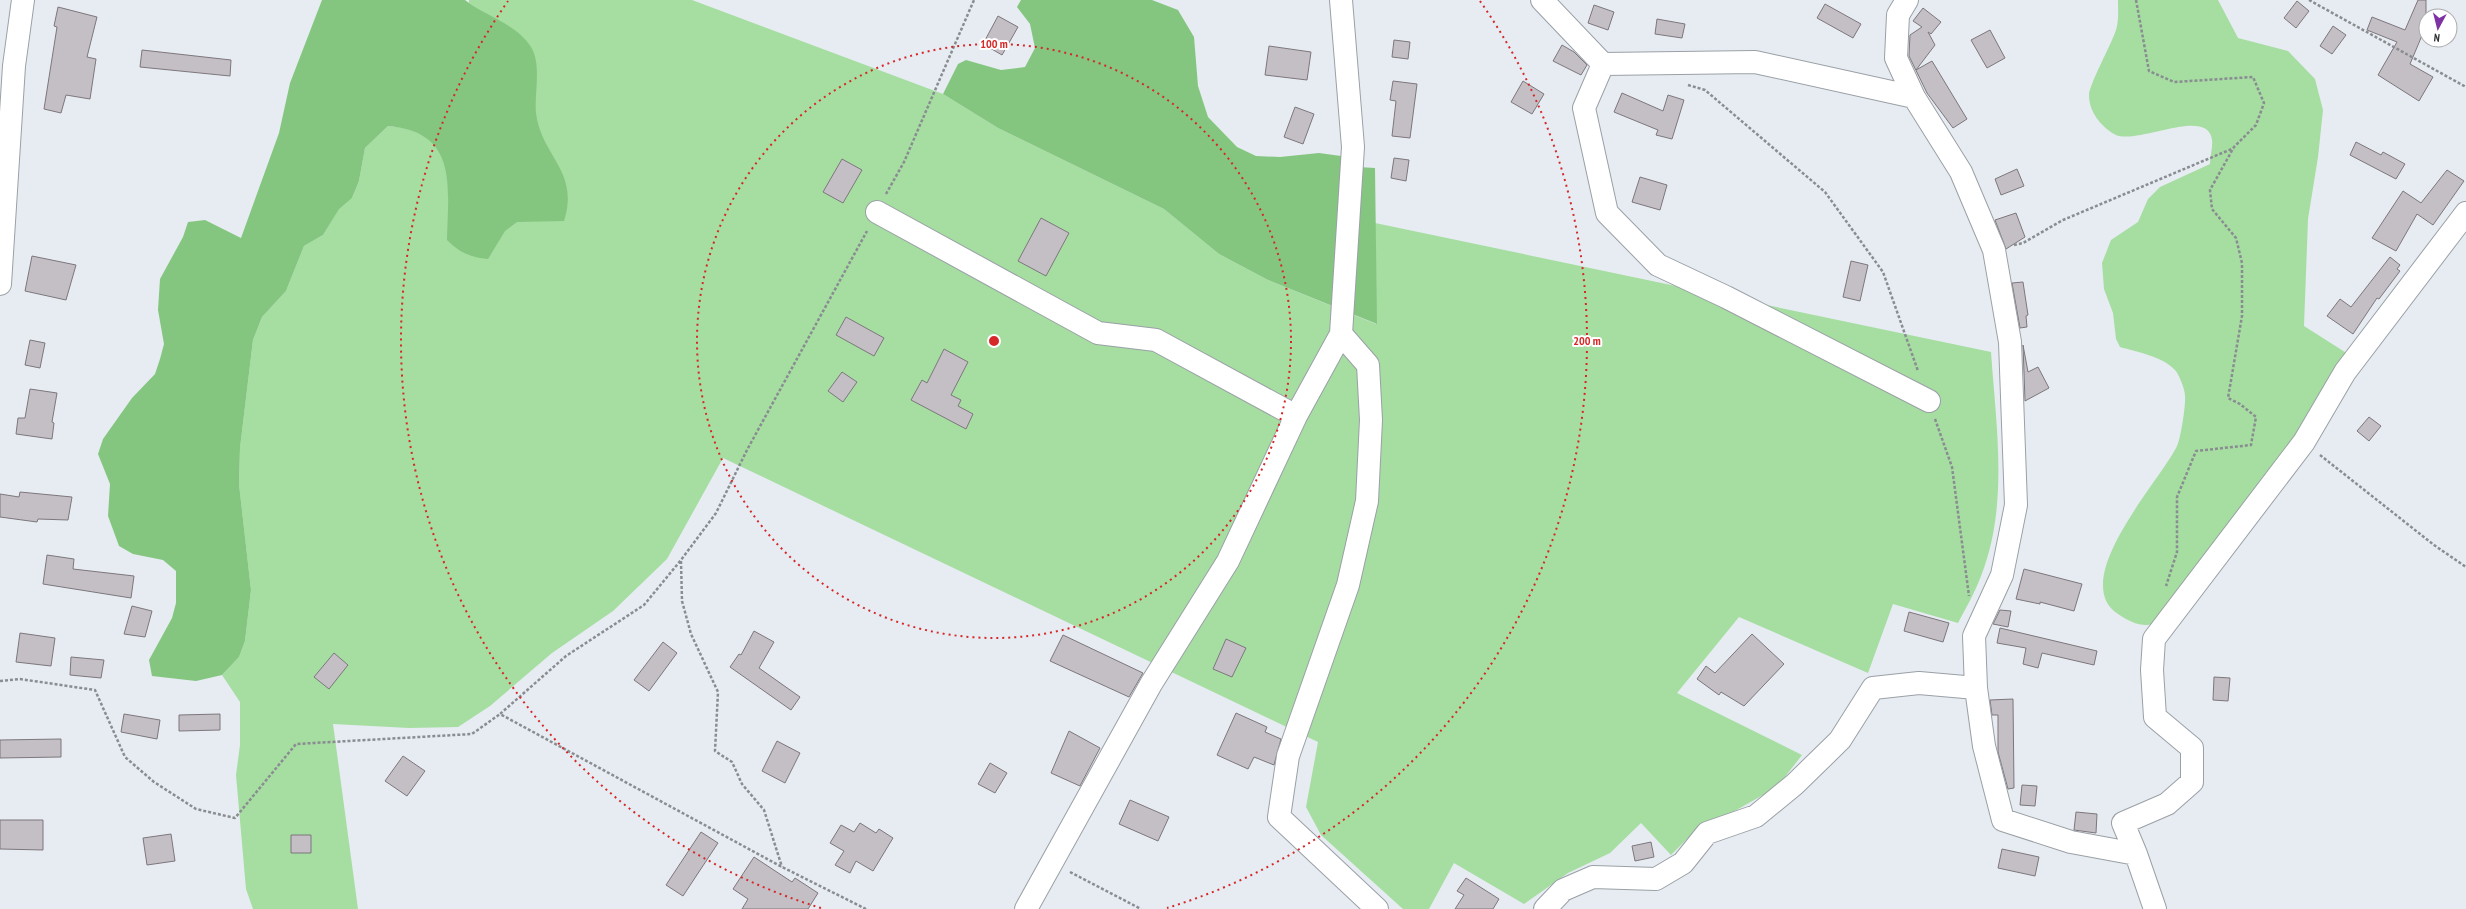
<svg xmlns="http://www.w3.org/2000/svg" width="2466" height="909" viewBox="0 0 2466 909" font-family="'PT Sans Narrow',sans-serif">
	<style>
		.green { fill: #a6dda1 }
		.forest { fill: #84c67f }
		.building { fill: #c4bec5; stroke: #7d777d }
		.lines { fill: none; stroke-linecap: round; stroke-linejoin: round }
		.minor-casing { stroke: #9aa0a6; stroke-width: 24 }
		.path { stroke: #898d91; stroke-width: 2.5; stroke-dasharray: 3 2; stroke-linecap: butt }
		.minor { stroke: #fff; stroke-width: 22 }
		.ring { fill: none; stroke: #d62828; stroke-width: 2; stroke-dasharray: 2 4 }
		.centre { fill: #d62828; stroke: #fff; stroke-width: 2 }
		.ring-label { font-size: 12px; text-anchor: middle; font-weight: bold; fill: #d62828; stroke: #fff; stroke-width: 4; stroke-linejoin: round; paint-order: stroke }
	</style>
	<rect width="100%" height="100%" fill="#e6ecf2"/>
	<!-- green -->
	<path class="green" d="M469,0h223l251,94 55,34 166,81 55,45 49,26 108,44 -1,-101 616,129c5,74 18,153 -10,224 -6,16 -15,32 -23,47l-65,-19 -25,69 -129,-56 -62,76 125,62 -25,32 -88,50 -18,18 -30,-32 -31,30 -42,20 -44,31 -70,-41 -25,46h-26l-82,-74 -15,-28 12,-65 -595,-284 -56,101 -54,52 -61,42 -62,53 -32,21 -49,1 -76,-4 25,185h-105l-7,-20 -10,-114 4,-30v-43l-18,-27 17,-18 6,-16 6,-51 -12,-106 1,-36 13,-108 9,-23 24,-26 18,-45 19,-11 16,-27 13,-10 7,-17 6,-33 23,-22c24,2 45,9 55,32 3,5 3,11 5,15z
		M2118,0h100l20,38 50,13 27,28 8,31 -5,47 -10,62 -4,107 55,35 -198,262c-19,4 -26,2 -43,-9 -51,-34 43,-134 59,-168 4,-8 9,-42 8,-51 0,-5 -6,-21 -10,-25 -13,-14 -38,-18 -55,-23l-4,-8 -3,-26 -9,-24 -2,-26 9,-23 27,-18 10,-23 12,-12 50,-23c0,-8 3,-17 2,-24 -4,-35 -78,7 -98,-6 -13,-8 -25,-22 -25,-39 0,-10 23,-52 27,-65 3,-9 2,-21 2,-30z"/>
	<!-- forest -->
	<path class="forest" d="M322,0h143c21,17 51,23 66,47 11,18 3,47 5,66 5,43 44,58 28,108l-47,1 -12,9 -17,28c-18,-2 -28,-6 -41,-19 1,-53 12,-108 -59,-114l-23,22 -6,33 -7,17 -13,11 -16,26 -19,11 -18,45 -24,26 -9,23 -13,108 -1,36 12,106 -6,51 -6,16 -17,18 -26,6 -44,-5 -3,-16 23,-42 4,-15v-32l-13,-11 -30,-6 -14,-8 -11,-30 2,-32 -12,-30 5,-15 29,-41 23,-24 5,-15 4,-15 -6,-34 2,-31 23,-42 5,-15 17,-2 36,18 38,-105 11,-50z
		M1021,0h131l26,10 16,27 4,49 10,31 29,30 19,9 24,1 39,-4 22,3 17,11 17,1 2,156 -109,-44 -49,-26 -55,-45 -166,-81 -55,-34 15,-30 8,-4 35,10 24,-3 10,-19 -5,-24 -13,-17z"/>
	<!-- building -->
	<path class="building" d="M2418,0h8v26l-16,38 23,13 -14,24 -41,-26 19,-33 -30,-12 5,-13 33,13z
		M2297,1l12,10 -13,17 -12,-10z
		M1825,4l36,20 -8,14 -36,-20z
		M1594,5l20,7 -6,18 -20,-7z
		M58,7l39,10 -10,40 9,2 -6,40 -24,-4 -5,18 -17,-4 13,-82 -3,-1z
		M1923,8l18,14 -10,12 -3,-2 7,13 -19,25 16,-9 35,58 -14,9 -26,-35 -18,-37 1,-21 12,-8 -9,-6z
		M998,16l20,11 -16,28 -19,-11z
		M1657,19l28,5 -3,14 -27,-4z
		M2333,26l13,9 -14,19 -12,-8z
		M1990,30l15,28 -18,10 -16,-28z
		M1394,40l16,2 -2,17 -16,-2z
		M1562,45l12,7 13,13 -6,10 -28,-14z
		M1269,46l42,6 -4,28 -42,-5z
		M142,50l89,10 -1,16 -90,-9z
		M1393,81l24,3 -7,54 -18,-2 4,-35 -6,-1z
		M1523,81l21,13 -12,20 -21,-12z
		M1622,93l41,18 5,-16 16,5 -12,39 -16,-4 2,-5 -44,-18z
		M1295,107l19,7 -11,30 -19,-7z
		M2356,142l25,13 2,-3 22,12 -9,15 -46,-24z
		M1394,158l15,2 -3,21 -15,-3z
		M842,159l20,11 -19,33 -20,-11z
		M2017,169l7,17 -23,9 -6,-16z
		M2447,170l17,11 -31,44 -16,-11 -21,37 -24,-13 31,-47 18,12z
		M1640,177l27,8 -7,25 -28,-8z
		M2016,213l9,24 -19,12 -11,-29z
		M1041,218l28,15 -23,43 -28,-15z
		M32,256l44,9 -10,35 -41,-9z
		M2390,257l10,8 -3,4 3,2 -21,28 -2,-1 -24,36 -26,-18 13,-17 11,8z
		M1851,261l17,4 -8,36 -17,-4z
		M2023,282l5,33 -2,1 1,11 -7,1 -8,-45z
		M846,317l38,21 -10,18 -38,-21z
		M30,340l15,3 -5,25 -15,-3z
		M2023,345l5,27 10,-5 11,21 -24,13z
		M944,349l24,13 -17,33 10,5 -3,6 15,8 -7,15 -55,-29 11,-20 5,3z
		M842,372l15,10 -14,20 -15,-11z
		M30,389l27,4 -5,29 2,1 -2,16 -36,-5 2,-16h7z
		M2369,417l12,9 -12,15 -12,-10z
		M20,492l52,5 -4,23 -30,-1 -1,3 -37,-5v-23l19,3z
		M47,555l27,4 -1,10 61,7 -3,22 -88,-14z
		M2024,569l58,15 -8,27 -34,-9v2l-24,-5z
		M132,606l20,5 -7,26 -21,-3z
		M2000,610l11,1 -3,16 -15,-3z
		M1909,612l40,11 -6,19 -39,-11z
		M2000,628l97,23 -3,14 -52,-12 -4,15 -15,-4 3,-16 -29,-5z
		M754,631l20,11 -15,26 41,29 -9,13 -61,-43 9,-13 2,1z
		M20,633l35,5 -4,28 -35,-4z
		M1752,634l32,30 -40,42 -23,-14 -2,3 -22,-16 9,-13 9,7z
		M1063,635l80,38 -14,24 -79,-36z
		M1226,639l20,9 -14,29 -19,-8z
		M663,642l14,11 -28,38 -15,-11z
		M334,653l14,12 -19,24 -15,-12z
		M71,657l33,3 -3,18 -31,-3z
		M2214,677l16,1 -2,23 -15,-1z
		M2013,699l1,89 -6,1 -10,-37v-37h-6l-2,-15z
		M1236,713l31,14 -2,5 16,7 -7,26 -20,-8 -6,12 -31,-14z
		M124,714l36,6 -3,19 -36,-7z
		M220,714v16l-41,1v-16z
		M1069,731l31,17 -20,38 -29,-13z
		M61,739v18l-61,1v-18z
		M777,741l23,12 -15,30 -23,-12z
		M403,756l22,15 -18,25 -22,-15z
		M990,763l17,10 -12,20 -17,-9z
		M2022,785l15,1 -2,20 -15,-1z
		M1130,800l39,17 -11,24 -39,-17z
		M2076,812l21,2 -1,19 -22,-3z
		M0,820h43v30l-43,-1z
		M860,823l16,10 3,-4 14,9 -20,33 -17,-10 -6,12 -15,-8 9,-14 -14,-8 11,-18 13,7z
		M701,832l17,11 -35,53 -17,-11z
		M171,834l4,27 -28,4 -4,-27z
		M291,835h20v18h-20z
		M1651,842l3,15 -19,4 -3,-15z
		M2002,849l37,8 -4,19 -37,-8z
		M754,857l38,25 3,-4 23,15 -10,16h-66l6,-10 -15,-10z
		M1466,878l33,21 -6,10h-38l9,-14 -7,-4z"/>
	<g class="lines">
		<defs>
			<path id="minor" d="M1542,0l61,64 152,-2 159,35
				M1907,0l-9,15 -2,43 18,39 47,75 33,78 16,92 6,163 -14,70 -28,61 2,52 8,58 19,74 68,22 65,12 19,55
				M1603,64l-19,44 23,105 51,52 68,32 203,104
				M877,212l221,121 58,7 140,76
				M0,284l14,-218 9,-66
				M1341,334l27,31 3,55 -4,81 -19,84 -60,171 -9,61 98,92
				M2136,854l-13,-31 44,-19 25,-22v-34l-37,-31 -3,-47 2,-31 150,-197 41,-70 121,-159
				M1026,909l125,-225 77,-123 68,-145 45,-82 12,-187 -12,-147
				M1545,909l18,-19 30,-13 63,2 27,-16 24,-30 49,-17 39,-32 45,-44 33,-52 46,-5 57,5"/>
		</defs>
		<!-- minor casing -->
		<use href="#minor" class="minor-casing"/>
		<!-- path -->
		<path class="path" d="M2136,0l13,71 25,11 79,-5 11,26 -8,22 -22,22 -24,43 2,19 24,29 6,25v53l-14,82 12,6 16,13 -5,28 -55,6 -19,46v55l-11,34
			M2309,0l157,87
			M1688,85l17,5 120,102 58,80 35,99
			M886,194l18,-32 70,-162
			M2014,245l9,-2 40,-23 171,-72
			M1935,419l17,48 17,129
			M2320,455l114,90 32,22
			M681,561l1,40 9,33 27,58 -3,59 17,11 10,22 22,26 18,57
			M0,681l20,-2 75,11 30,67 29,25 42,27 39,9 61,-74 176,-10 28,-20
			M1070,872l71,37
			M866,909l-84,-42 -282,-153 66,-58 78,-51 37,-45 35,-47 31,-63 120,-219"/>
		<!-- minor -->
		<use href="#minor" class="minor"/>
	</g>
	<!-- distance rings -->
	<g class="ring">
		<circle cx="994" cy="341" r="297"/>
		<path d="M821 908A593 593 0 0 1 508 1M1480 1A593 593 0 0 1 1167 908"/>
	</g>
	<circle cx="994" cy="341" r="6" class="centre"/>
	<g class="ring-label">
		<text x="994" y="48">100 m</text>
		<text x="1587" y="345">200 m</text>
	</g>
	<!-- north arrow -->
	<g transform="translate(2438 28) rotate(187)"><circle r="19" fill="#ffffff" stroke="#abacad"/>
	<path d="M0-3L7 15L0 10L-7 15Z" fill="#7f32a4"/>
	<text y="-6" font-size="11" font-weight="bold" text-anchor="middle" fill="#2e3033">N</text>
	</g>
</svg>
